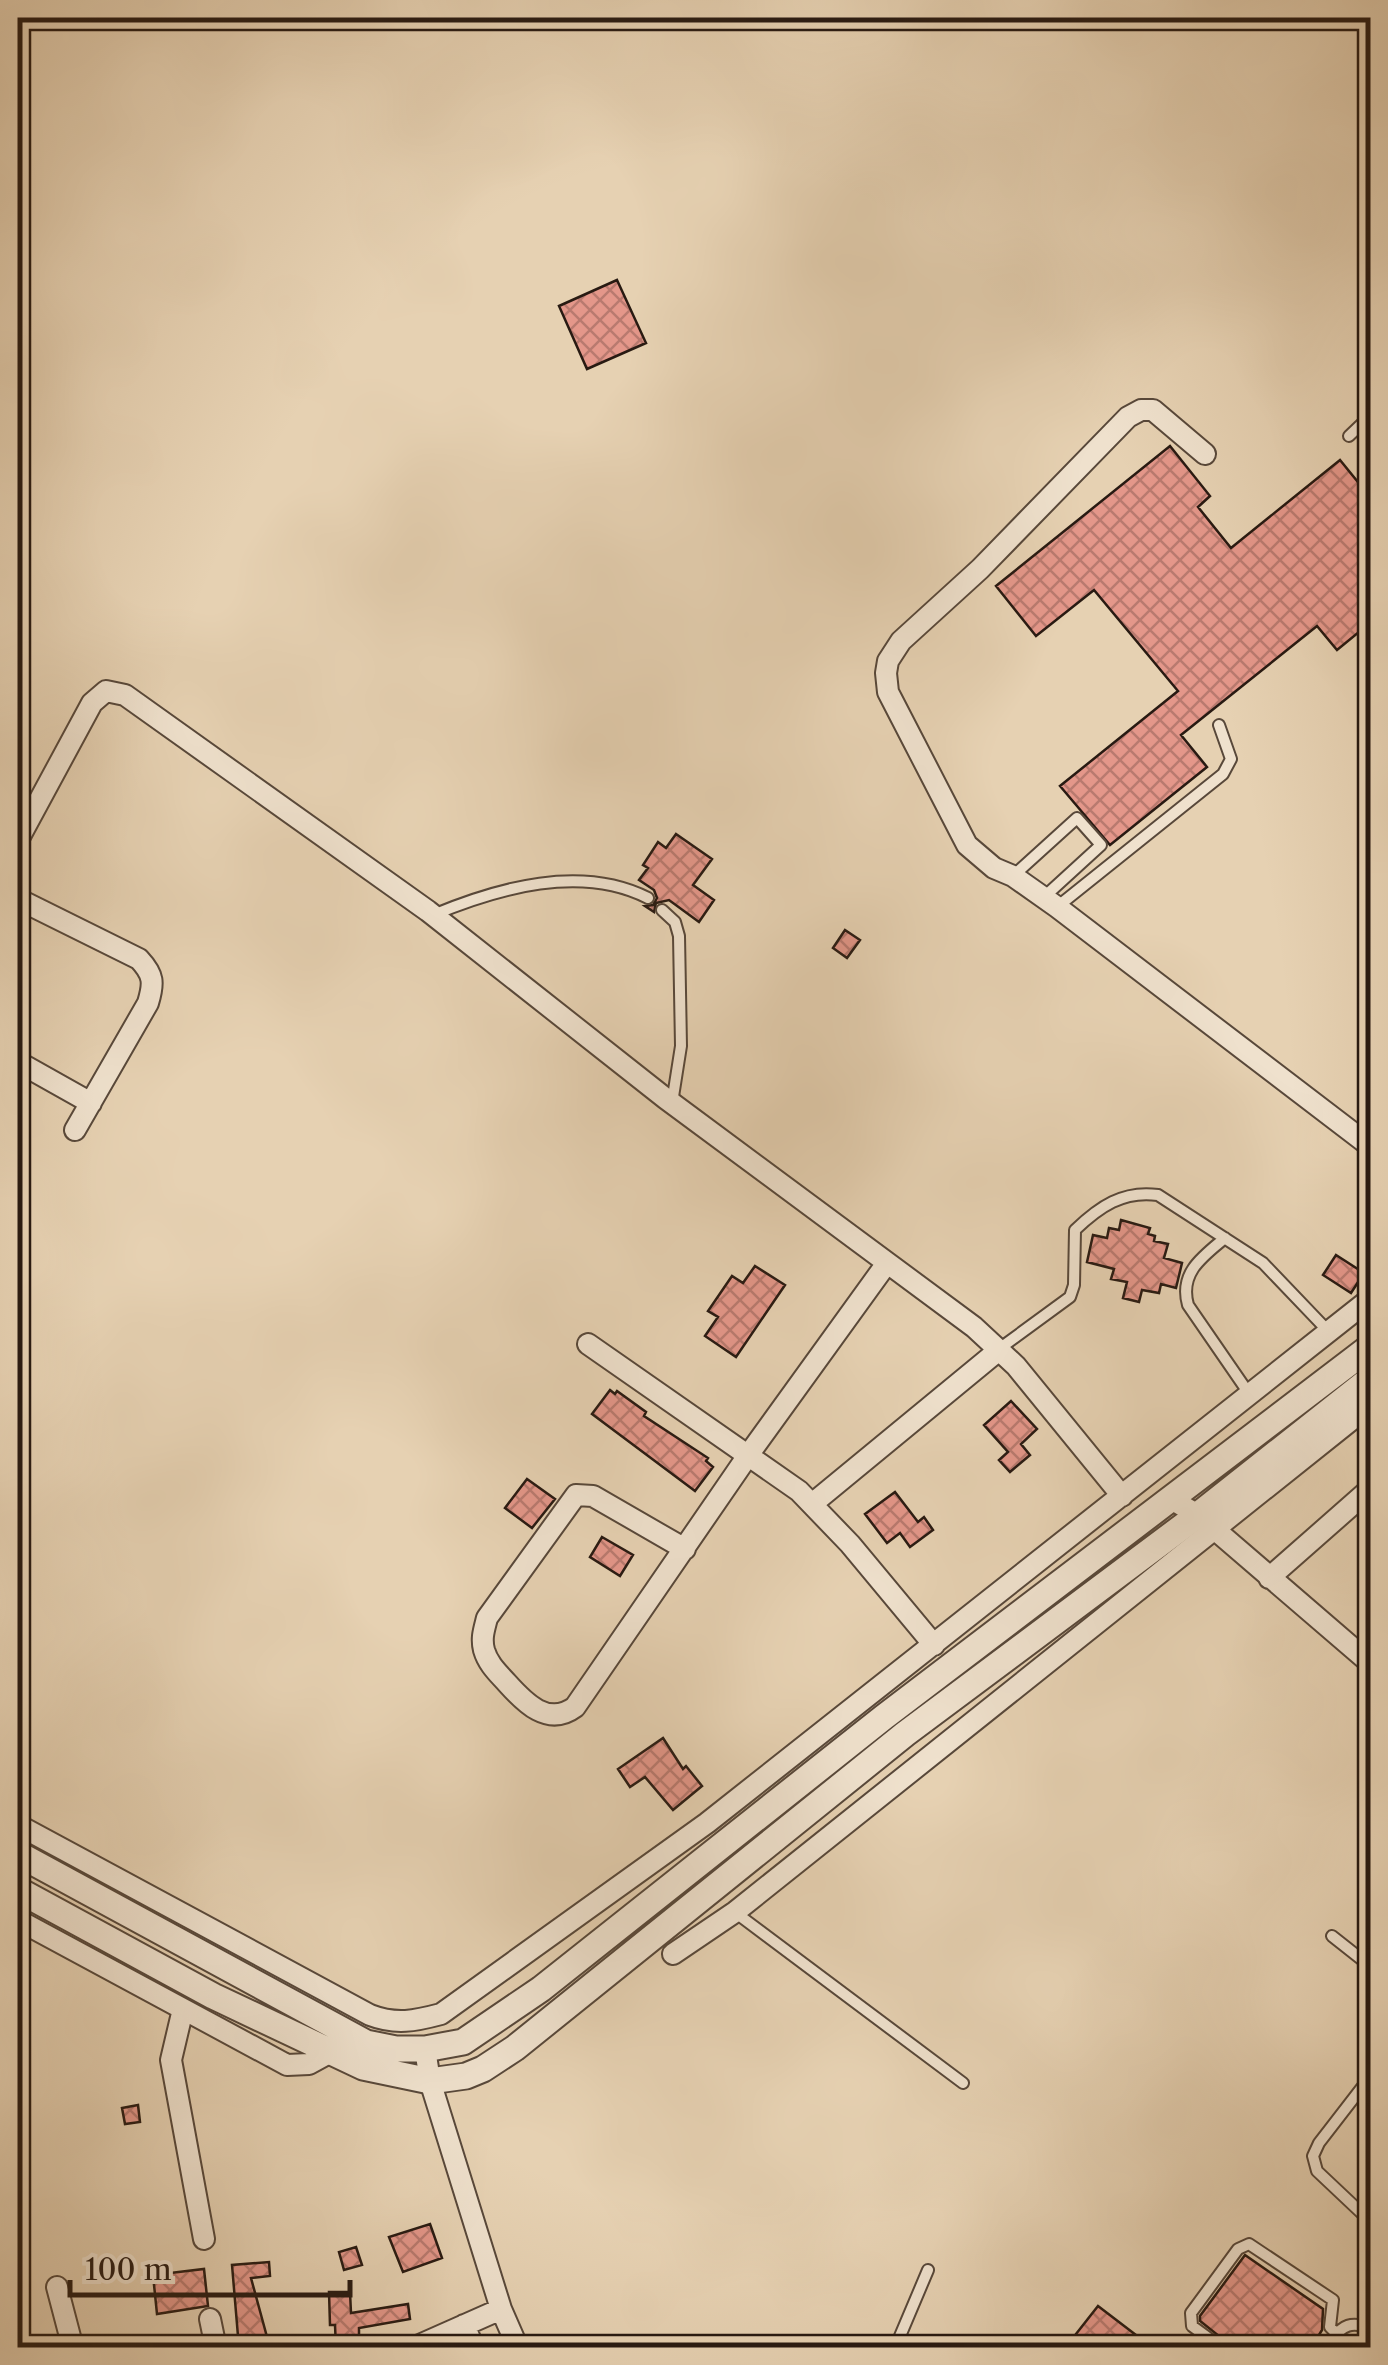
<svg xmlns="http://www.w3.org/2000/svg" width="1388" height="2365" viewBox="0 0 1388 2365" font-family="'Libre Caslon Text',serif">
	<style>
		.building { fill: url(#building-cross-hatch); stroke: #281a12; stroke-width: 2.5 }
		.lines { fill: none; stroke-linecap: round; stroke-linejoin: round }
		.service-casing { stroke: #58483a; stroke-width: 14 }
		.minor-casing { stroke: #58483a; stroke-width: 24 }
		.tertiary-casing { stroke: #58483a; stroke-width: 29 }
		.service { stroke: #efe1cd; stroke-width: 10 }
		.minor { stroke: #efe1cd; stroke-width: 20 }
		.tertiary { stroke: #efe1cd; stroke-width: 25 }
	</style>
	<defs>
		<pattern id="building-cross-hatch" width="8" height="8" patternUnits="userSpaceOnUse" patternTransform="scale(2.5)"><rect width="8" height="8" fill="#e4978a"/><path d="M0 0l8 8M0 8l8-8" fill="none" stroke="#b97a6f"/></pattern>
	</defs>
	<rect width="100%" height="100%" fill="#e6d1b2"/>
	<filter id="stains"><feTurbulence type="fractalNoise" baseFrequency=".002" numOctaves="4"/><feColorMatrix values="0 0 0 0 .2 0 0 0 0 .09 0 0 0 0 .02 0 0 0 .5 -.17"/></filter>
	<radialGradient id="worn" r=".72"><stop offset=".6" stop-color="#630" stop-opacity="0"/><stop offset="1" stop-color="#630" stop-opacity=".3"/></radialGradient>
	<!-- building -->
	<path class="building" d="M617,280l29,63 -59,26 -28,-63z
		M1170,446l40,50 -12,11 33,41 109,-88 30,37v126l-33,27 -20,-24 -136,109 26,32 -97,78 -50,-59 118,-95 -84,-101 -58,46 -40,-50z
		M676,834l36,25 -19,26 21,15 -15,22 -30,-22 -13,3 -2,9 -9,-6 8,-1 4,-7 -3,-8 -15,-10 9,-12 -5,-3 15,-23 8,6z
		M845,930l15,10 -13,18 -14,-10z
		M1121,1220l29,8 -2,6 7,2 -1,5 14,3 -4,14 18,5 -6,25 -15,-4 -2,9 -17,-3 -3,12 -16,-4 4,-16 -16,-3 3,-10 -27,-7 6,-27 14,3 2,-10 10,2z
		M1336,1255l28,18 -13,20 -28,-18z
		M755,1266l30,19 -49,72 -31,-21 13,-19 -10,-6 24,-35 11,7z
		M610,1390l5,4 2,-3 29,21 -2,4 64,42 -2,3 7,6 -18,24 -103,-77z
		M1011,1401l26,28 -16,15 9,11 -20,17 -11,-12 9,-8 -24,-27z
		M527,1479l28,20 -23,29 -27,-20z
		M895,1492l23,30 6,-5 9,13 -23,17 -10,-14 -13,10 -22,-29z
		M602,1537l31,18 -13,21 -30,-19z
		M663,1738l20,31 3,-3 16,20 -29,24 -28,-33 -15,10 -12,-18z
		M138,2105l2,17 -15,2 -3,-16z
		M430,2224l12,34 -39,14 -14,-35z
		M356,2247l6,18 -18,5 -5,-18z
		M1245,2255l78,54 -1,21 -11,18h-77l-34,-27v-5z
		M269,2262l1,14 -19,2 19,70h-31l-7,-83z
		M204,2269l4,37 -51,8 -4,-39z
		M329,2292h21l1,21 57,-9 2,15 -51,9v20h-23l-1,-23h-5z
		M1098,2306l55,42h-59l-18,-14z"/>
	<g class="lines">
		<defs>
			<path id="service" d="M1349,436l21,-20
				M1013,876l64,-58 24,27 -58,53
				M1057,907l166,-133 8,-15 -12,-34
				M662,910l13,12 4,14 2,110 -9,57
				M433,915c65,-27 148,-51 215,-17
				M1225,1238c-23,19 -46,35 -37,67l62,90
				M999,1349l71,-52 4,-12 1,-55c24,-23 48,-40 83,-35l105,68 66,69
				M736,1913l227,170
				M1332,1936l38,30
				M1370,2077l-51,66 -6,13 4,15 53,50
				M1331,2340c12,-15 20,-19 39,-12
				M895,2348l33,-78
				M1222,2348l-30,-22 -1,-13 47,-64 11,-5 84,56 -3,27 7,7
				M1356,2348l14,-21"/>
			<path id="minor" d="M1205,454l-52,-44h-12l-13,7 -148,152 -79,72 -13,20 -2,12 2,19 79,153 27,23 19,8 44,31 313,239
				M18,840l74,-137 14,-12 19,4 303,216 237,187 309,229 42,39 106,130
				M18,899l121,60c15,16 15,24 9,44l-73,127
				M18,1062l73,41
				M588,1344l211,147 51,53 84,101
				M1171,1499l27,16 172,148
				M812,1504l187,-154
				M685,1549l-92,-53 -17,-1 -89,123c-3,12 -6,20 -3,32 4,14 14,23 23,33 18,20 41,44 68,24l174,-253 138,-191
				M1269,1578l101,-89
				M18,1825l352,190c26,10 45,6 71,-1l266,-191 663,-524
				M18,1920l269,145 22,-1 22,-12
				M673,1954l62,-42 635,-507
				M183,2009l-12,51 33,179
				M425,2049l5,32 71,228 17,39
				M57,2287l16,61
				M210,2319l6,29
				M464,2325l10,23
				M413,2348l88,-39"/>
			<path id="tertiary" d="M18,1854l348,189 30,6h29l38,-7 78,-53 343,-272 486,-370
				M18,1890l195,106 150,71 67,14 36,-5 17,-7 32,-21 390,-314 293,-219 172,-136"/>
		</defs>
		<!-- service casing -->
		<use href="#service" class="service-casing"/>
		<!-- minor casing -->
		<use href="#minor" class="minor-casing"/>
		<!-- tertiary casing -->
		<use href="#tertiary" class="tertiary-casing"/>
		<!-- service -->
		<use href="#service" class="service"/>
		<!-- minor -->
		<use href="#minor" class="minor"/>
		<!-- tertiary -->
		<use href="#tertiary" class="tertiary"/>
	</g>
	<!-- margin -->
	<rect width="1388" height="2365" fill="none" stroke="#e6d1b2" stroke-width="60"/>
	<rect x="20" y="20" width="1348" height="2325" fill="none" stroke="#281a12" stroke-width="5"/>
	<rect x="30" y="30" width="1328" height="2305" fill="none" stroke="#281a12" stroke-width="2.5"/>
	<!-- scale -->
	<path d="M70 2280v15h280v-15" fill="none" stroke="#281a12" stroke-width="5"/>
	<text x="85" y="2280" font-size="30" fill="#281a12" stroke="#efe1cd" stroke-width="8" paint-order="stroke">100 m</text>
	<rect width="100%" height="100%" filter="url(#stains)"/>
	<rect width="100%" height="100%" fill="url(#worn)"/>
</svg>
